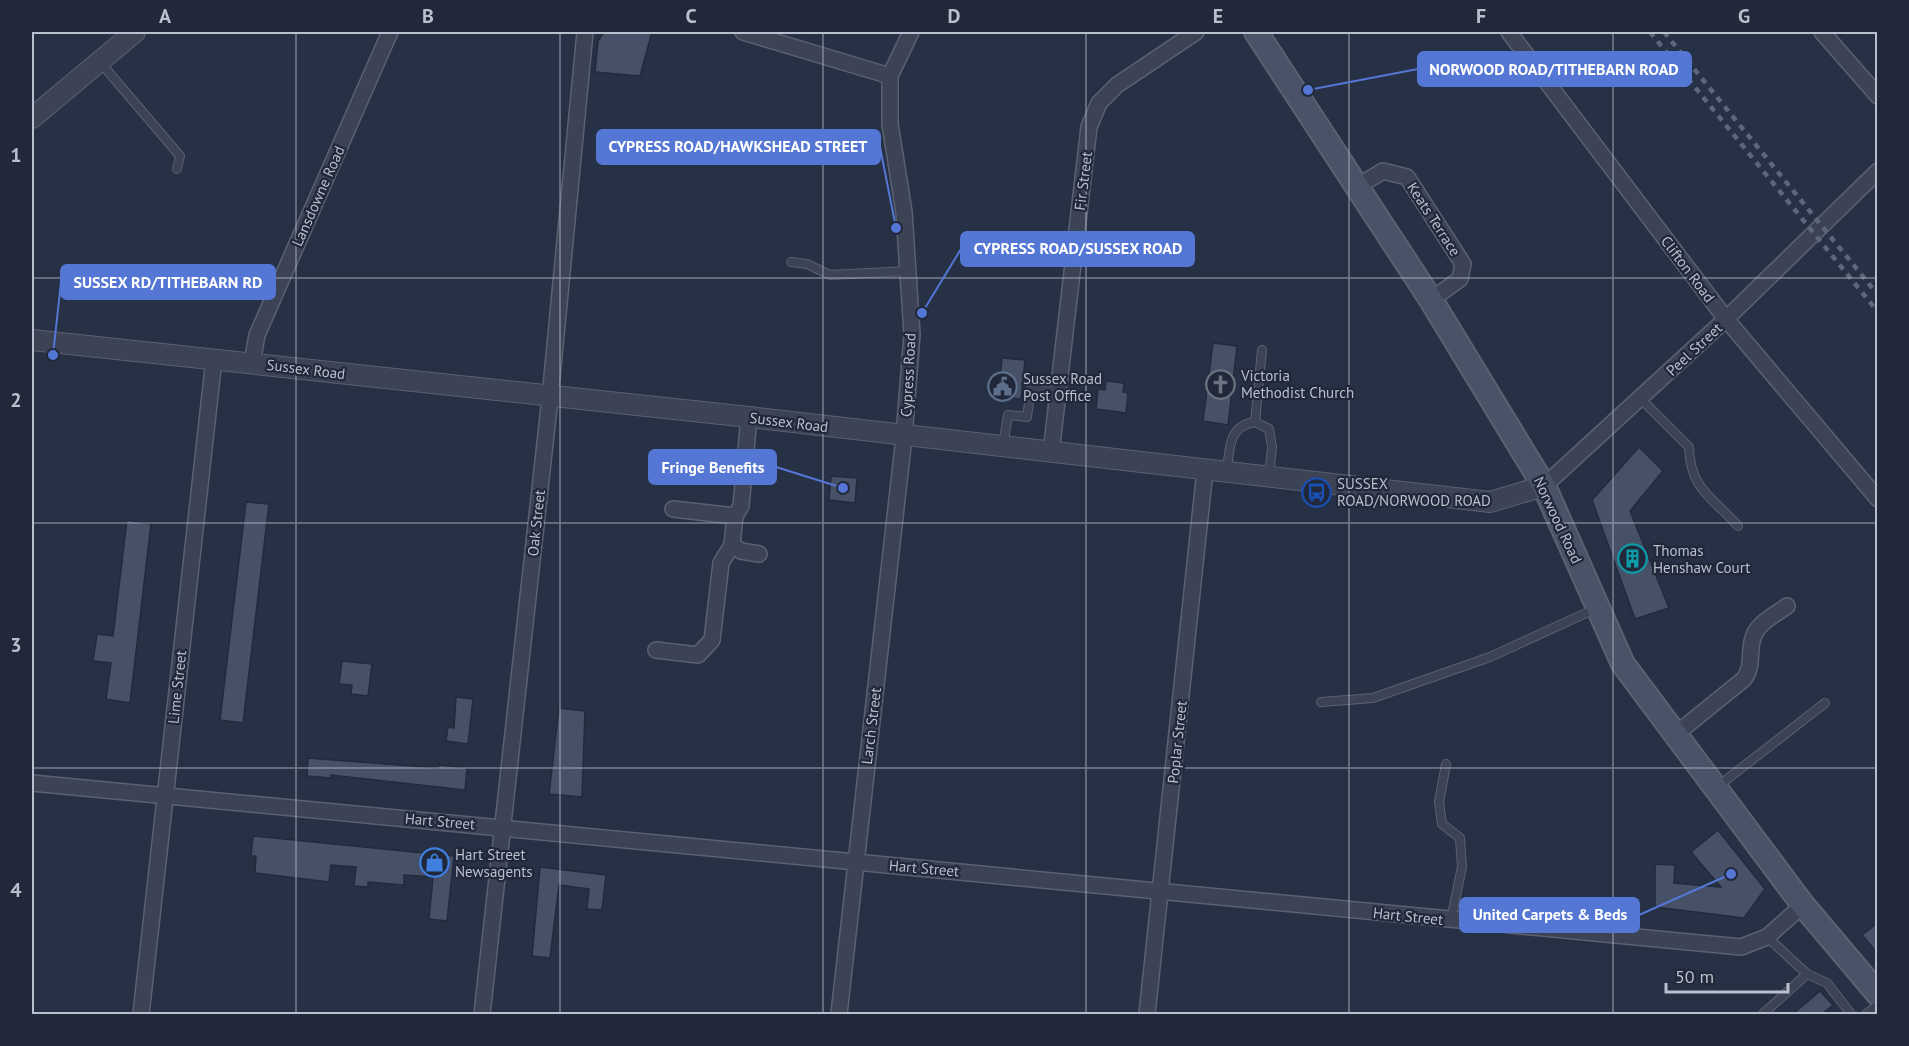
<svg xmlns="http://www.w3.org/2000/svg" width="1909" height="1046" viewBox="0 0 1909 1046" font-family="'PT Sans',sans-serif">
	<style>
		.building { fill: #465067; stroke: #222a3c; stroke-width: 1.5 }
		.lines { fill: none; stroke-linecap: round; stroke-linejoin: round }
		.service-casing { stroke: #5a6171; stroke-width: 10 }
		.minor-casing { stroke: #5a6171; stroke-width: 18 }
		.tertiary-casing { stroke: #5a6171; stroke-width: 22 }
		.secondary-casing { stroke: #5a6171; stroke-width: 26 }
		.service { stroke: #3b4354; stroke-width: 8 }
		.minor { stroke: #3b4354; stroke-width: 15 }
		.tertiary { stroke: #3b4354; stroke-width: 20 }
		.secondary { stroke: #495267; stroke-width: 22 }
		.rail { stroke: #5d677b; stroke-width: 4.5; stroke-dasharray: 6 6; stroke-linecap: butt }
		.grid { fill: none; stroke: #b9bfcd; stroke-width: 1.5; stroke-opacity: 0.55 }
		.labels { text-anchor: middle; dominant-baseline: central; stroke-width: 4.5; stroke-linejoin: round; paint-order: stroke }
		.street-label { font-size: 15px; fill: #b9bfcd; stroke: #20283a }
		.poi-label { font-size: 15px; fill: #b9bfcd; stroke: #20283a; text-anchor: start }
		.leader { fill: none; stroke: #5476d4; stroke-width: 2 }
		.callout-dot { fill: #5476d4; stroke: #20283a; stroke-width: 2 }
		.callout { fill: #5476d4; stroke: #5476d4; stroke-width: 2 }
		.callout-label { font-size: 16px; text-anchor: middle; font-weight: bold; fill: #fff }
		.neatline { fill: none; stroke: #b9bfcd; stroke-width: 2 }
		.grid-label { font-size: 20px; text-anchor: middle; font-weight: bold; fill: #b9bfcd }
	</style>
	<rect width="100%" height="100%" fill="#273145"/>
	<!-- building -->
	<path class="building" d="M604,32h48l-12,44 -45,-4 3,-31z
		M1213,343l24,3 -9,79 -25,-4z
		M1002,358l23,2 -4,39 -28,-3 2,-19 5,1z
		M1106,381l18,2 -1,9 5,1 -2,20 -30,-4 2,-20 7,1z
		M1639,447l24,24 -33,40 39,97 -34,11 -43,-119z
		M831,476l26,2 -2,25 -26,-3z
		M246,502l23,2 -26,219 -23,-3z
		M127,520l24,4 -21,179 -24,-4 5,-36 -18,-2 4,-27 16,2z
		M342,661l30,3 -4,32 -17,-2 1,-9 -13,-1z
		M456,697l17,2 -5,45 -22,-3 2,-14 6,1z
		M559,708l26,3 -3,86 -33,-3z
		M308,758l130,10 1,-3 28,3 -2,22 -134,-15v3l-24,-2z
		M1718,830l47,59 -21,29 -89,-11v-43l20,1 -1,18 47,4 -30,-35z
		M253,836l201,20 -7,65 -18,-2 4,-42 -29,-2v10l-36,-3v5l-14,-1 2,-19 -25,-2 -2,17 -74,-9 1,-17h-5z
		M540,867l66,8 -4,35 -15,-1 2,-20 -30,-4 -9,73 -18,-2z
		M1878,923v31l-16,-19z
		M1820,991l13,14 -11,9h-29z"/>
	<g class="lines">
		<defs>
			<path id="service" d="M100,62l80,94 -3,13
				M791,262l16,2 23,11 78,-4
				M1641,399l48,48c1,42 23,50 49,79
				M1255,422l7,-72
				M1003,446l5,-31 19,2 4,-28 27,3
				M1227,470c3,-22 1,-44 28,-48l14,7 3,18 -3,29
				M1321,702l52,-4 117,-41 107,-49
				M1446,764l-7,38 3,22 18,14 2,29 -11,53
				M1717,787l108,-84
				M1807,974l20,9 24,31
				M1763,1014l44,-40 -40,-37
				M1866,1014l12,-9"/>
			<path id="minor" d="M743,32l147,44
				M1509,32l217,287 152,180
				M1822,32l56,64
				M1358,186l25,-15 24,6 56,87 -3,15 -29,21
				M252,363l5,-28 133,-303
				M1051,453l38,-326 10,-24 18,-18 79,-53
				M1544,486l182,-167 152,-148
				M673,509l62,7
				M732,545l9,6 18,3
				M656,650l42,5 14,-15 9,-77 11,-18 3,-29 6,-10 8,-89
				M1676,734l68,-55c10,-14 4,-26 9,-41 4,-15 22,-23 34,-32
				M32,783l1709,164 26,-10 36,-32
				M141,1014l73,-655
				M482,1014l68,-616 35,-366
				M839,1014l65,-577 8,-103 -8,-122 -14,-88v-48l21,-44
				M1147,1014l58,-544"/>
			<path id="tertiary" d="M32,118l103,-86
				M32,340l717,77 741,85 54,-16"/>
			<path id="secondary" d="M1256,32l175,268 113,186 79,178 180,241 75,89"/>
		</defs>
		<!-- service casing -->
		<use href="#service" class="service-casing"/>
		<!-- minor casing -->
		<use href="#minor" class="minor-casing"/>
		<!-- tertiary casing -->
		<use href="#tertiary" class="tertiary-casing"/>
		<!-- secondary casing -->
		<use href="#secondary" class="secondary-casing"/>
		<!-- service -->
		<use href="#service" class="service"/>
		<!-- minor -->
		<use href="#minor" class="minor"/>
		<!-- tertiary -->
		<use href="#tertiary" class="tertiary"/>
		<!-- secondary -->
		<use href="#secondary" class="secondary"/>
		<!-- rail -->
		<path class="rail" d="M1650,32l228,280
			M1664,32l214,263"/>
	</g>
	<!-- grid -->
	<path class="grid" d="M296,32v982M560,32v982M823,32v982M1086,32v982M1349,32v982M1613,32v982M32,278h1846M32,523h1846M32,768h1846"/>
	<!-- icons -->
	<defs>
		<symbol id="church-ring" viewBox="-11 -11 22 22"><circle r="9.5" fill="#20283a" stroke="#6b7280" stroke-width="1.5"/><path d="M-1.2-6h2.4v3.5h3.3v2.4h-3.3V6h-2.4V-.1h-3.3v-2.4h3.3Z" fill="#6b7280"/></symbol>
		<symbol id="civic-ring" viewBox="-11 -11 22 22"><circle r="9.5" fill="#20283a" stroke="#5c6f8a" stroke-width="1.5"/><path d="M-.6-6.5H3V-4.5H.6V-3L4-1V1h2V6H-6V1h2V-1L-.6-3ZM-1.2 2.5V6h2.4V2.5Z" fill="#5c6f8a"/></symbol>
		<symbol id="bus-ring" viewBox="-11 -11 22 22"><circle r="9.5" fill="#20283a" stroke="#1a4fb4" stroke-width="1.5"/><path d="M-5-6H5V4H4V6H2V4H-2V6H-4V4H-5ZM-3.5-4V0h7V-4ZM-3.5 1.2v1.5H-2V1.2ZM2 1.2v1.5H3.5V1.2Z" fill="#1a4fb4"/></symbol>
		<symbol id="building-ring" viewBox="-11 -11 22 22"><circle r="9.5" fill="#20283a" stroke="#0f9aa8" stroke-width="1.5"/><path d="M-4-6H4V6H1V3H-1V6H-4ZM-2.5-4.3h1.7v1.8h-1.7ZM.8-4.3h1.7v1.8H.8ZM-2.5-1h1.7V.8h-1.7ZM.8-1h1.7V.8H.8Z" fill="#0f9aa8"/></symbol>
		<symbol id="shop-ring" viewBox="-11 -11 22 22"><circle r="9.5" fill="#20283a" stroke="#3f7fe0" stroke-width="1.5"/><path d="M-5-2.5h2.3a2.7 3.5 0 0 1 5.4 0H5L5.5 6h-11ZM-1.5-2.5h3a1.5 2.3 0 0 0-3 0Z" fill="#3f7fe0"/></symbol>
	</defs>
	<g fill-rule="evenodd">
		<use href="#church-ring" x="1204" y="368" width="33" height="33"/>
		<use href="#civic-ring" x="986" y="370" width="33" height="33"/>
		<use href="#bus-ring" x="1300" y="476" width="33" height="33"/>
		<use href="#building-ring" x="1616" y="542" width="33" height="33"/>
		<use href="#shop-ring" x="418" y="846" width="33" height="33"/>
	</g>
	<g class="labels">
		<!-- street labels -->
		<g class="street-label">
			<text transform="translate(1083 181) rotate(-83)">Fir Street</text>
			<text transform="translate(318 196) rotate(-66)">Lansdowne Road</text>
			<text transform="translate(1434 219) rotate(57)">Keats Terrace</text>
			<text transform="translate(1688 269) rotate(53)">Clifton Road</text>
			<text transform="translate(1694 349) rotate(-43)">Peel Street</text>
			<text transform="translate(306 369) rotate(7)">Sussex Road</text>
			<text transform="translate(908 375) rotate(-87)">Cypress Road</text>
			<text transform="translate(789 422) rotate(7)">Sussex Road</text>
			<text transform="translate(1558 520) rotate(65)">Norwood Road</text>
			<text transform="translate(536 523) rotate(-84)">Oak Street</text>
			<text transform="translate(177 687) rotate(-84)">Lime Street</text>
			<text transform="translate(871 726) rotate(-83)">Larch Street</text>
			<text transform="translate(1177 742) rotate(-84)">Poplar Street</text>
			<text transform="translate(440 821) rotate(5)">Hart Street</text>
			<text transform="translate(924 868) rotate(5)">Hart Street</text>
			<text transform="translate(1408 916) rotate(6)">Hart Street</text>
		</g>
		<!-- poi labels -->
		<g class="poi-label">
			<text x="1241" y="375">Victoria<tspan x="1241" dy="17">Methodist Church</tspan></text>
			<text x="1023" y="378">Sussex Road<tspan x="1023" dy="17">Post Office</tspan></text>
			<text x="1337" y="483">SUSSEX<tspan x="1337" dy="17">ROAD/NORWOOD ROAD</tspan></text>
			<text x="1653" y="550">Thomas<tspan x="1653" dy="17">Henshaw Court</tspan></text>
			<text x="455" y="854">Hart Street<tspan x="455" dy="17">Newsagents</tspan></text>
		</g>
	</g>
	<!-- callouts -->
	<path class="leader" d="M1308 90L1418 69M896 228L880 147M922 313L961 249M53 355L61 282M843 488L776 467M1731 874L1639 915"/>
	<g class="callout-dot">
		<circle cx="1308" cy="90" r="6"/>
		<circle cx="896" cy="228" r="6"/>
		<circle cx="922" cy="313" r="6"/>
		<circle cx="53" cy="355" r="6"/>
		<circle cx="843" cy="488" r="6"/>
		<circle cx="1731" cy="874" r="6"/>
	</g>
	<g class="callout">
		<rect x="1418" y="52" width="273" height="34" rx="6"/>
		<rect x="597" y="130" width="283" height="34" rx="6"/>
		<rect x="961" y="232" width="233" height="34" rx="6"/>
		<rect x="61" y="265" width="214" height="34" rx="6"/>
		<rect x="649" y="450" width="127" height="34" rx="6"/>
		<rect x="1460" y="898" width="179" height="34" rx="6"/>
	</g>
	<g class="callout-label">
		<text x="1554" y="75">NORWOOD ROAD/TITHEBARN ROAD</text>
		<text x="738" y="152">CYPRESS ROAD/HAWKSHEAD STREET</text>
		<text x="1078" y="254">CYPRESS ROAD/SUSSEX ROAD</text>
		<text x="168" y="288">SUSSEX RD/TITHEBARN RD</text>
		<text x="713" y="473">Fringe Benefits</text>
		<text x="1550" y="920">United Carpets &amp; Beds</text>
	</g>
	<!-- border -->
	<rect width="1909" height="1046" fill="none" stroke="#20283a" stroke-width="66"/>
	<!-- scale -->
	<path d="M1666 983v9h122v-9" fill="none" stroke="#b9bfcd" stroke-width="3"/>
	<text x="1675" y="983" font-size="18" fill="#b9bfcd" stroke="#20283a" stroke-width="4.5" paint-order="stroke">50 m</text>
	<rect x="33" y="33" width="1843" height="980" class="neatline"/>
	<g class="grid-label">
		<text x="165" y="23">A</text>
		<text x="428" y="23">B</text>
		<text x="691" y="23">C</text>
		<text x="954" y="23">D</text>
		<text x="1218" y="23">E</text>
		<text x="1481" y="23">F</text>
		<text x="1744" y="23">G</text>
		<text x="16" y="162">1</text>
		<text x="16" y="407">2</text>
		<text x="16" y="652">3</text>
		<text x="16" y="897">4</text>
	</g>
</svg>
